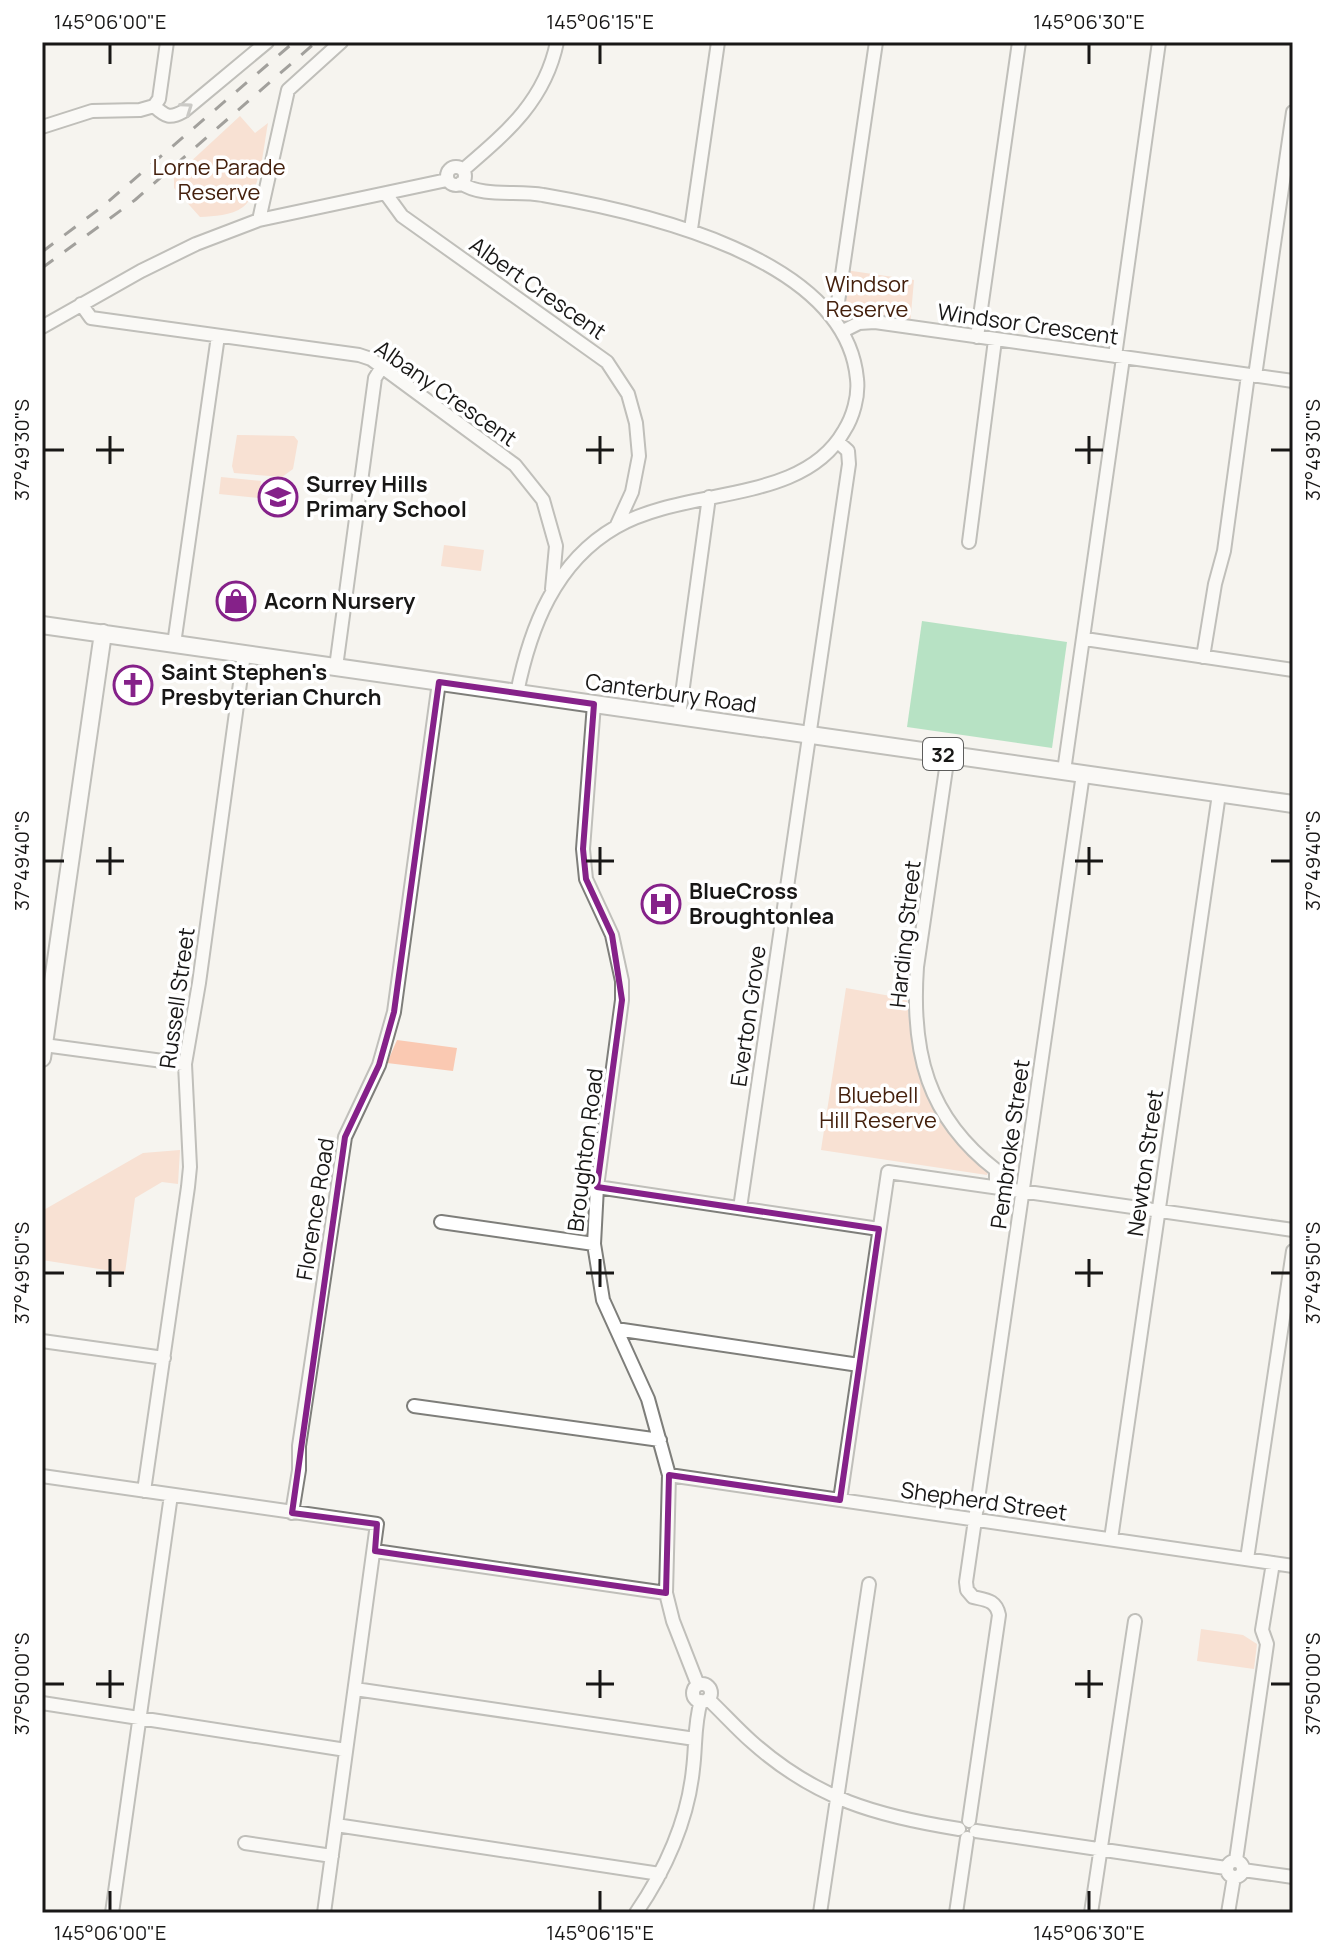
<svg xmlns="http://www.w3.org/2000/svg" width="1335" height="1955" viewBox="0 0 1335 1955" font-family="Manrope,sans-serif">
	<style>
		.green { fill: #fac9b2 }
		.water { fill: #6ccd90 }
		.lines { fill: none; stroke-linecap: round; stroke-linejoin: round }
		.minor-casing { stroke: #7e7e7a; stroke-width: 16 }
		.major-casing { stroke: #7e7e7a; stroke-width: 20 }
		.minor { stroke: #fff; stroke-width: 12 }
		.major { stroke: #fff; stroke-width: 16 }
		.rail { stroke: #3c3b39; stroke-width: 3; stroke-dasharray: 14 14; stroke-linecap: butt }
		.oneway { stroke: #979796 }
		.marked { fill: none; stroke: #852189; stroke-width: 6; stroke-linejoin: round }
		.ticks { fill: none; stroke: #181716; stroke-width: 3 }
		.labels { text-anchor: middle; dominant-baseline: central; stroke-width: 7; stroke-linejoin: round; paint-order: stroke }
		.shield { fill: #fff; stroke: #5d5d5c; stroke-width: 2 }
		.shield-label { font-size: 20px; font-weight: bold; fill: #181716 }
		.park-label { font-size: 22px; fill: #44200d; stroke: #fff }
		.street-label { font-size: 22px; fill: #181716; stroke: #fff }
		.poi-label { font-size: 22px; font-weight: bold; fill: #181716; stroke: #fff; text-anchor: start }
		.neatline { fill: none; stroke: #181716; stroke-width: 3 }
		.ticks-label { font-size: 20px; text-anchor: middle; fill: #181716 }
	</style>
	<rect width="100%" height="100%" fill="#f5f4ef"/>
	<!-- green -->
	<path class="green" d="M240,116l15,17 13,-10c-4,20 -8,72 -25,84 -12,9 -29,9 -43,10l-26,-29v-11z
		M845,270l69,10 -4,45 -67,4 -9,-13z
		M237,435l57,1 4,5 -5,28 -11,8 -48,-4 -2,-7z
		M221,477l40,4 -2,17 -40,-4z
		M444,545l40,5 -3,21 -40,-5z
		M846,988l61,11c4,46 10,91 38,129 12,17 29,29 43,44l-1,3 -166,-25z
		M397,1040l60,8 -4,23 -66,-8z
		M180,1150l-2,34 -16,-2 -27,16 -10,75 -83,-13v-49l101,-58z
		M1201,1629l42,6 14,9 -3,25 -57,-8z"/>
	<!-- water -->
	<path class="water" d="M922,621l145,21 -15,106 -145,-21z"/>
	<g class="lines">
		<defs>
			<path id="minor" d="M154,106c12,11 16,13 30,5l83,-69
				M154,106l5,-7 8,-57
				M42,127l50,-16 48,-1 14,-4
				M447 176a9 9 0 1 1 18 0a9 9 0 1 1-18 0Z
				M463,170c43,-37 82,-69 94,-128
				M461,183c21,15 57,7 82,12 99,17 303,62 314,184 2,17 -4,38 -13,52 -42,74 -157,55 -228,96 -61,35 -86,101 -99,166
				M386,194l16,22 205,146 21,32 8,29 3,33 -7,36 -16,35
				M259,220l29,-130 53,-48
				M691,229l27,-187
				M81,304l10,14 268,37 12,4 144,106 28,35 13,46 -4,43
				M832,316l6,-14 38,-260
				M42,327l99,-56 55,-27 63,-24 188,-40
				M843,331l16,-8 16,-1 418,59
				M977,337l42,-295
				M1115,356l44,-314
				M1255,376l38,-264
				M969,542l26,-202
				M1085,639l208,31
				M174,644l44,-308
				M1203,657l12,-73 9,-33 24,-176
				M336,667l39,-289 7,-11
				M594,704l-11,145 3,30 26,56 10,46v19l-25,187 -3,57 9,56 45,99 21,76 -3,118 7,28 25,64
				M679,716l30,-219
				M948,755l-31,212c-6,85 10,150 79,203v17
				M1064,771l59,-413
				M44,1045l141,19
				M597,1187l282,42
				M740,1208l109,-744 -1,-13 -10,-9
				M441,1222l153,22
				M616,1329l243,36
				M42,1341l122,17
				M414,1406l246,34
				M669,1475l624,91
				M42,1476l335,48 -53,389
				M144,1491l44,-304 2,-20 -5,-103 14,-81 45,-329
				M840,1500l48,-328 405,58
				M292,1513l7,-43v-24l46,-309 34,-72 15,-53 45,-330
				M1111,1539l108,-745
				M375,1551l291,42
				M1247,1559l46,-308
				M693 1693a9 9 0 1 1 18 0a9 9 0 1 1-18 0Z
				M355,1689l340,50
				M708,1699c15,14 29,30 44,43 64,57 125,74 207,87
				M42,1703l304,47
				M969,1821l30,-206c-3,-15 -13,-15 -26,-18l-6,-7 -1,-8 117,-808
				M336,1825l324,49
				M976,1831l250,37
				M245,1843l87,13
				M1236,1860l31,-216 -5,-14 11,-67
				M1227 1869a8 8 0 1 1 16 0a8 8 0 1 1-16 0Z
				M1243,1870l50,7
				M112,1913l59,-418
				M636,1913c29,-42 52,-93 57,-144 3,-23 1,-45 8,-68
				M820,1913l49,-329
				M956,1913l11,-75
				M1091,1913l44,-292
				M1228,1913l6,-36"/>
			<path id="major" d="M42,625l1251,179
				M42,1058l61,-425"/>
		</defs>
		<!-- minor casing -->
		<use href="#minor" class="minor-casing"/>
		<!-- major casing -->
		<use href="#major" class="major-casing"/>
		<!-- minor -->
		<use href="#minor" class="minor"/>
		<!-- major -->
		<use href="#major" class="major"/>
		<!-- rail -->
		<path class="rail" d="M42,252l61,-46 191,-164
			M42,268l93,-68 181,-158"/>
	</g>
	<!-- one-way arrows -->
	<defs><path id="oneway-chevron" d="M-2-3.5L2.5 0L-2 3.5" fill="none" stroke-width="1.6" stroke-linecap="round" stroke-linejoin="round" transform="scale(2)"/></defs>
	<use class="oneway" href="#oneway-chevron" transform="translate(187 108) rotate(-35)"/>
	<!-- marked area -->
	<path d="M0 0H1335V1955H0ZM439,682l155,22 -11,145 3,30 26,56 10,65 -25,187 282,42 -39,271 -171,-25 -3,118 -291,-42 2,-27 -85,-11 53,-376 34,-72 15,-53z" fill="#f5f4ef" fill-opacity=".55" fill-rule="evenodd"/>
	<path class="marked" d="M439,682l155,22 -11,145 3,30 26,56 10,65 -25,187 282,42 -39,271 -171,-25 -3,118 -291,-42 2,-27 -85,-11 53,-376 34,-72 15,-53z"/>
	<!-- ticks -->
	<path class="ticks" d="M110,44v20M600,44v20M1089,44v20M110,436v28M600,436v28M1089,436v28M44,450h20M96,450h28M586,450h28M1075,450h28M1271,450h20M110,847v28M600,847v28M1089,847v28M44,861h20M96,861h28M586,861h28M1075,861h28M1271,861h20M110,1259v28M600,1259v28M1089,1259v28M44,1273h20M96,1273h28M586,1273h28M1075,1273h28M1271,1273h20M110,1670v28M600,1670v28M1089,1670v28M44,1684h20M96,1684h28M586,1684h28M1075,1684h28M1271,1684h20M110,1891v20M600,1891v20M1089,1891v20"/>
	<!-- icons -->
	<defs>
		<symbol id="school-ring" viewBox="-11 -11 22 22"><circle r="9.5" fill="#fff" stroke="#852189" stroke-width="1.5"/><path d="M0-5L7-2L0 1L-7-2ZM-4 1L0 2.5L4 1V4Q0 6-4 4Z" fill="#852189"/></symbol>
		<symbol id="shop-ring" viewBox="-11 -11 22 22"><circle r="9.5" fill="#fff" stroke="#852189" stroke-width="1.5"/><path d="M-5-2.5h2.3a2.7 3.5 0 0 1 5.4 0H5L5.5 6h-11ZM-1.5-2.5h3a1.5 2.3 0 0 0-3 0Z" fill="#852189"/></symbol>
		<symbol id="church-ring" viewBox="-11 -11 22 22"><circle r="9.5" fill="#fff" stroke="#852189" stroke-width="1.5"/><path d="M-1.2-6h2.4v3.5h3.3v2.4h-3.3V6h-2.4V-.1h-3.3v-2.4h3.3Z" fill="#852189"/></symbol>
		<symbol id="hospital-ring" viewBox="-11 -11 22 22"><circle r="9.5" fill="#fff" stroke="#852189" stroke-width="1.5"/><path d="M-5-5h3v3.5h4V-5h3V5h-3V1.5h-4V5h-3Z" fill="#852189"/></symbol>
	</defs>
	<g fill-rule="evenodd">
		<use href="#school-ring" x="256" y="475" width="44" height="44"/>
		<use href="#shop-ring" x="214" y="579" width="44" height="44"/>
		<use href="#church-ring" x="111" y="663" width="44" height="44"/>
		<use href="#hospital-ring" x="639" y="882" width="44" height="44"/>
	</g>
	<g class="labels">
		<!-- shield labels -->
		<rect class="shield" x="923" y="738" width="40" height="32" rx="6"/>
		<g class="shield-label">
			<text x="943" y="754">32</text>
		</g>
		<!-- park labels -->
		<g class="park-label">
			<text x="219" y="167">Lorne Parade<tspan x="219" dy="25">Reserve</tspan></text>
			<text x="867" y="284">Windsor<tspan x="867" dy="25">Reserve</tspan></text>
			<text x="878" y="1095">Bluebell<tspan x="878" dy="25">Hill Reserve</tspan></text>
		</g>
		<!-- street labels -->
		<g class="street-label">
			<text transform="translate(538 288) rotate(35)">Albert Crescent</text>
			<text transform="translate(1028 324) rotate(8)">Windsor Crescent</text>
			<text transform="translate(446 393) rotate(35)">Albany Crescent</text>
			<text transform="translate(671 693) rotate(8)">Canterbury Road</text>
			<text transform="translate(905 934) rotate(-84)">Harding Street</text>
			<text transform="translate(177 998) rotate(-82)">Russell Street</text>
			<text transform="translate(748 1016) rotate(-82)">Everton Grove</text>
			<text transform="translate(1010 1144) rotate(-82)">Pembroke Street</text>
			<text transform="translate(585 1150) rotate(-83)">Broughton Road</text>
			<text transform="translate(1145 1163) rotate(-82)">Newton Street</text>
			<text transform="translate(315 1209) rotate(-81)">Florence Road</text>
			<text transform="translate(984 1501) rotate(8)">Shepherd Street</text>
		</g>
		<!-- poi labels -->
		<g class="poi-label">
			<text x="306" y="484">Surrey Hills<tspan x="306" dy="25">Primary School</tspan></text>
			<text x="264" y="601">Acorn Nursery</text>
			<text x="161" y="672">Saint Stephen's<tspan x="161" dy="25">Presbyterian Church</tspan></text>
			<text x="689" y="891">BlueCross<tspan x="689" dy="25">Broughtonlea</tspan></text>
		</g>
	</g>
	<!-- border -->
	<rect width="1335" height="1955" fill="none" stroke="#ffffff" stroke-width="88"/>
	<rect x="44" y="44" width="1247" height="1867" class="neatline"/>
	<g class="ticks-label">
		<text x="110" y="29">145°06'00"E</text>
		<text x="600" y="29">145°06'15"E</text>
		<text x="1089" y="29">145°06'30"E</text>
		<text transform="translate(22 450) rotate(-90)" y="7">37°49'30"S</text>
		<text transform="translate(1313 450) rotate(-90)" y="7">37°49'30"S</text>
		<text transform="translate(22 861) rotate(-90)" y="7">37°49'40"S</text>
		<text transform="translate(1313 861) rotate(-90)" y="7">37°49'40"S</text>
		<text transform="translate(22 1273) rotate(-90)" y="7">37°49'50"S</text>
		<text transform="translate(1313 1273) rotate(-90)" y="7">37°49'50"S</text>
		<text transform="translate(22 1684) rotate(-90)" y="7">37°50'00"S</text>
		<text transform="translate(1313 1684) rotate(-90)" y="7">37°50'00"S</text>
		<text x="110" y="1940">145°06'00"E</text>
		<text x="600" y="1940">145°06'15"E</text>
		<text x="1089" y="1940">145°06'30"E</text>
	</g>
</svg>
